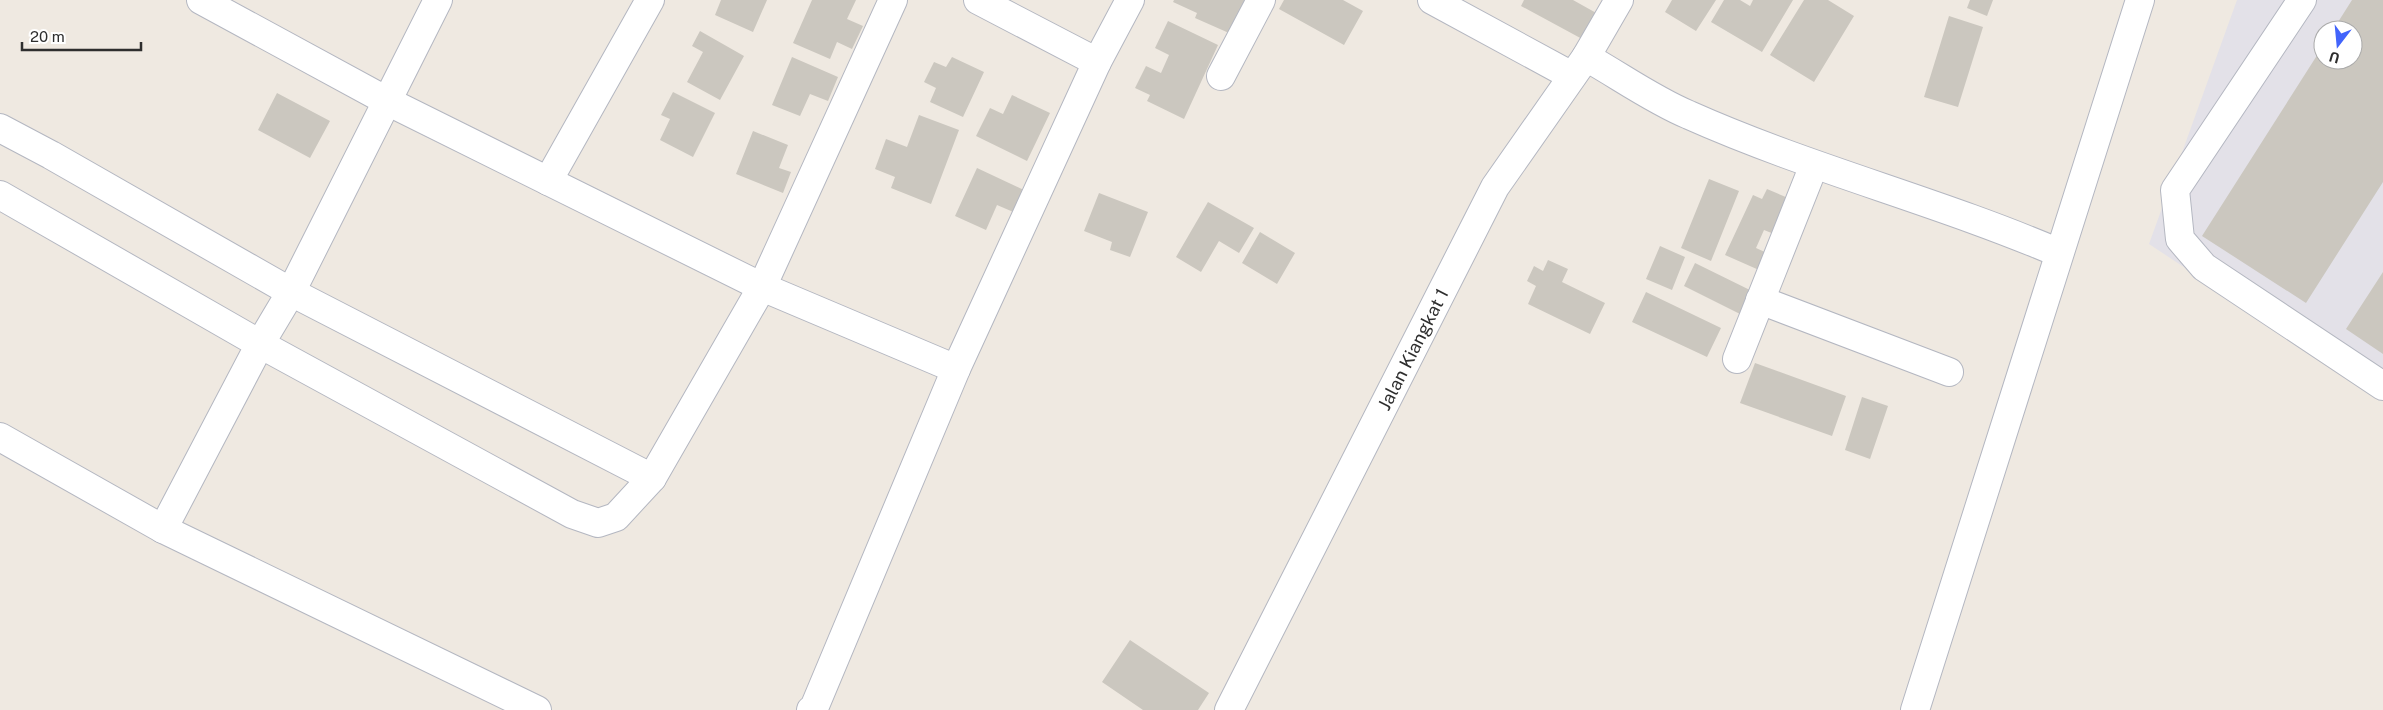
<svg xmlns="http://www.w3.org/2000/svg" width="2383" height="710" viewBox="0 0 2383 710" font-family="'Public Sans',sans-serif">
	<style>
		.industrial { fill: #e3e1e8; fill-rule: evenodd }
		.building { fill: #cbc7bf }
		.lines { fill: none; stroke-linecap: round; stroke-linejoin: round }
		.minor-casing { stroke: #b4b7c1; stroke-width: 30 }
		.minor { stroke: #fff; stroke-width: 28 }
		.labels { text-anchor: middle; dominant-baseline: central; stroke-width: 4; stroke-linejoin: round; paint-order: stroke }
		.street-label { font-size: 18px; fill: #2e2e2e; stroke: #fff }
	</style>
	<rect width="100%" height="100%" fill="#efe9e1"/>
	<!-- industrial -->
	<path class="industrial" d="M2237,0h146v399l-234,-155zM2323,30h30v30h-30z"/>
	<!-- building -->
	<path class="building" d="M721,0h46l-14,32 -38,-17z
		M812,0h44l-9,19 16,7 -11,23 -15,-7 -7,17 -37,-16z
		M1174,0h81l-17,37 -43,-19 2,-5 -24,-11z
		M1284,0h59l20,11 -19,34 -65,-36z
		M1524,0h49l25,14 -14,26 -63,-34z
		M1672,0h44l-20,31 -31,-19z
		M1724,0h16l10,6 3,-6h40l-31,52 -51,-30z
		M1804,0h24l26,16 -40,66 -44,-27z
		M1970,0h23l-6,16 -20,-8z
		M2352,0h31v182l-77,121 -104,-67 121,-190v14h30v-30h-20z
		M1949,16l34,11 -25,80 -34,-10z
		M1168,21l50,24 -34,74 -37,-18 3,-6 -15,-7 11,-22 15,7 8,-18 -14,-7z
		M700,31l44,25 -24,44 -33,-18 16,-30 -11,-6z
		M792,57l46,20 -10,24 -18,-7 -10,22 -28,-11z
		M952,57l32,15 -21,45 -33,-15 6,-14 -12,-6 10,-20 12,5z
		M673,92l42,21 -22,44 -33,-17 10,-21 -9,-4z
		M277,93l53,28 -20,37 -52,-28z
		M1012,95l38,18 -23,48 -51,-25 14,-28 13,6z
		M919,115l40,15 -28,74 -40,-16 4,-11 -20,-8 11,-30 21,8z
		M753,131l35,14 -9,23 12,4 -8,21 -47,-19z
		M977,168l51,24 -10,22 -21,-9 -11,25 -31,-14z
		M1709,179l30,12 -28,70 -30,-13z
		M1767,189l21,9 -9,38 -15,-6 -8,18 11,5 -8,17 -34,-15 28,-60 9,4z
		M1099,193l49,19 -18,45 -20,-7 2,-8 -28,-11z
		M1208,202l46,26 -15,25 -20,-12 -18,31 -25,-15z
		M1260,232l35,21 -18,31 -35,-21z
		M1660,246l25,11 -13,33 -26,-11z
		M1548,260l20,9 -6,13 43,21 -15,31 -62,-30 8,-18 -9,-5 7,-15 9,5z
		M1695,263l61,30 -12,23 -60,-30z
		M2383,272v82l-37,-25z
		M1646,292l75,36 -14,29 -75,-35z
		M1755,363l91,33 -14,40 -92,-33z
		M1862,397l26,9 -18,53 -25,-9z
		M1130,640l79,53 -11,17h-55l-41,-28z"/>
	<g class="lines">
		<defs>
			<g id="minor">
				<path d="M201,0l186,101 375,186 194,82"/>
				<path d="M978,0l119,62"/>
				<path d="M1432,0l140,76"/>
				<path d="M2302,0l-127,190 5,49 24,28 179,119"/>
				<path d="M1586,57c34,19 67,43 103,58 121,54 249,86 370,138"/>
				<path d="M1221,76l40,-76"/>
				<path d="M0,128l51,27 240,137 361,186"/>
				<path d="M548,181l102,-181"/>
				<path d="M0,195l260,149 312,170 26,9 18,-6 36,-39 110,-191 131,-287"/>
				<path d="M1760,300l189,72"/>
				<path d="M1737,359l77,-194"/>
				<path d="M0,437l163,92 374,181"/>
				<path d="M163,529l97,-185 31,-52 147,-292"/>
				<path d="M811,710l3,-2 142,-339 141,-307 33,-62"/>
				<path id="s1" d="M1229,710l266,-523 91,-130 33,-57"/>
				<path d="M1915,710l225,-710"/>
			</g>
		</defs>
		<!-- minor casing -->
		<use href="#minor" class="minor-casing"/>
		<!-- minor -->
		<use href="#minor" class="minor"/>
	</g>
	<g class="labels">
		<!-- street labels -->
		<g class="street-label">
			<text stroke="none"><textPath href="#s1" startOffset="405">Jalan Kiangkat 1</textPath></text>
		</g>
	</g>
	<!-- north arrow -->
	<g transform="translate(2338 45) rotate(196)"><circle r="24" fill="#ffffff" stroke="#ababab"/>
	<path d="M0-4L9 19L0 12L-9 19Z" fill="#4264fb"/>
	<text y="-8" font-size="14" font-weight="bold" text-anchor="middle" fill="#2e2e2e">U</text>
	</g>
	<!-- scale -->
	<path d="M22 42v8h119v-8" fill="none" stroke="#2e2e2e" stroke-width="2.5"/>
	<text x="30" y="42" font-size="15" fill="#2e2e2e" stroke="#ffffff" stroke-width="4" paint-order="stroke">20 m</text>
</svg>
